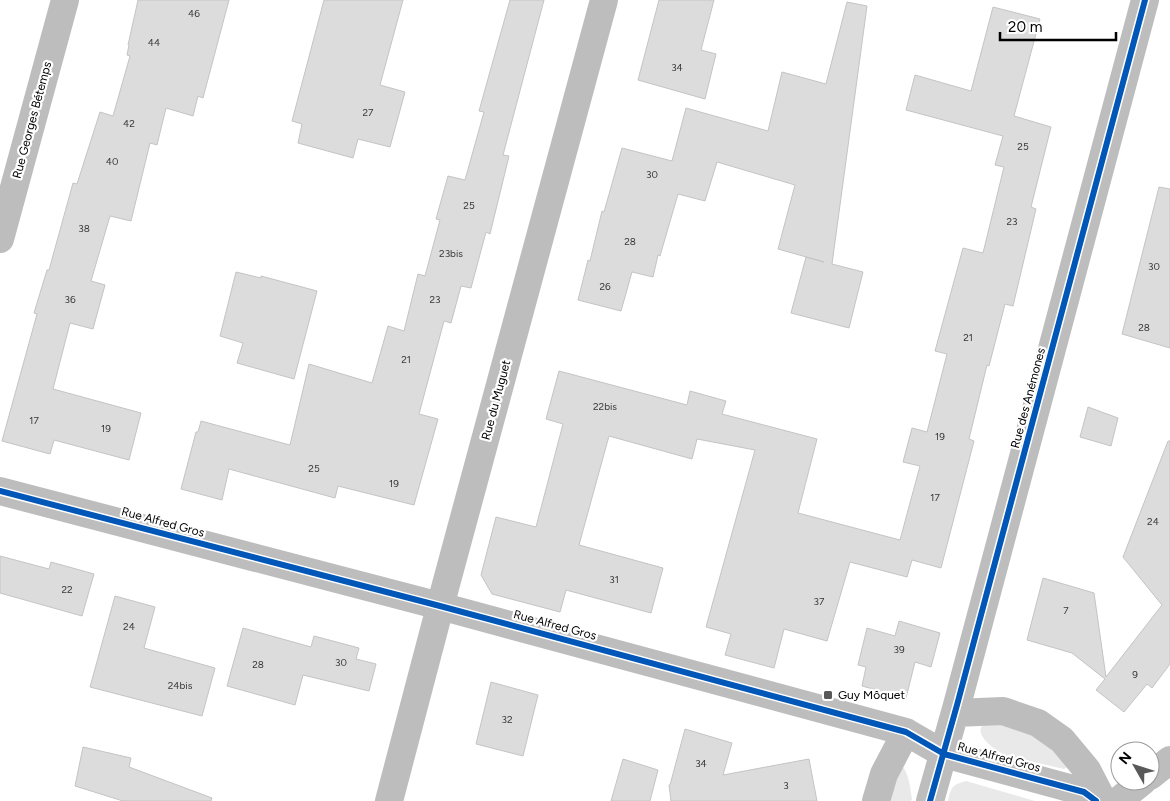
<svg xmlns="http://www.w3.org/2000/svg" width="1170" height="801" viewBox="0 0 1170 801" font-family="Figtree,sans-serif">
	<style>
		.green { fill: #e9e9e9 }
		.building { fill: #dcdcdc; stroke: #c4c4c4 }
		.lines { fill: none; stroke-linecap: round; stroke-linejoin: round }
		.street { stroke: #bdbdbd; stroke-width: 28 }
		.cycleway-casing { stroke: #fff; stroke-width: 9 }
		.cycleway { stroke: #0057b8; stroke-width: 6 }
		.poi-dot { fill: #595959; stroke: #fff; stroke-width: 2 }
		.labels { text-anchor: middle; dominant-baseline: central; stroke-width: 4.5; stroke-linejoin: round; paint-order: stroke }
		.number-label { font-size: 10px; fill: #373737 }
		.street-label { font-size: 12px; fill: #000; stroke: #fff }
		.poi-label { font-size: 12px; fill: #000; stroke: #fff; text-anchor: start }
	</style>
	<rect width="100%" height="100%" fill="#fff"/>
	<!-- green -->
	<path class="green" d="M987,722l40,7 18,13 22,25 -3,2 -57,-13c-11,-5 -39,-24 -20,-34z
		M901,765c8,7 9,23 11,34l-1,2h-25z
		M966,781l69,20h-87c3,-14 4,-16 18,-20z"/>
	<!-- building -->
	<path class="building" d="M138,0h91l-26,98 -5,-2 -5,20 -27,-8 -9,37 -7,-2 -19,78 -21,-5 -19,65 14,4 -12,44 -23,-6 -17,66 88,24 -12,47 -75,-20 -4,14 -48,-13 35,-127 -3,-1 13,-43h2l24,-87 4,1 23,-72 13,4 17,-60 -3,-1 2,-10h-1z
		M324,0h79l-23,85 25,7 -15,55 -32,-8 -5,19 -55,-15 4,-19 -10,-3z
		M510,0h34l-41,155 6,1 -19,78 -4,-2 -15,56 -10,-2 -10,37 -7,-2 -25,93 19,5 -24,86 -76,-19 -3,12 -106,-29 -7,31 -41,-11 15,-57h2l3,-11 89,24 19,-81 63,19 16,-57 16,5 14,-57 7,2 15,-56 -4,-1 12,-43 17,4 19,-68 -5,-1z
		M659,0h55l-13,50 15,4 -11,45 -67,-19z
		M847,2l20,4 -35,258 31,8 -14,56 -58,-15 15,-56 18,5 -46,-13 17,-64 -78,-23 -12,39 -27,-7 -18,62 -2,-1 -5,22 -21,-5 -11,39 -43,-11 10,-40 2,1 12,-50 2,1 18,-64 50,13 14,-53 82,23 14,-59 44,12z
		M993,7l47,12 -26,97 37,11 -20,80 5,2 -23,97 -8,-2 -16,62 -2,-1 -18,74 5,2 -33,127 -29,-8 -5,17 -57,-15 -23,79 -43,-12 -10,39 -49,-13 6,-21 -25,-7 49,-177 -58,-11 -5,20 -83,-23 -30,109 84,23 -12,45 -85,-23 -6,22 -68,-18 -11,-19 15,-58 40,10 27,-103 -17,-5 13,-48 128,34 3,-14 36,10 -4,13 95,25 -19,74 102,27 20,-74 -17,-4 9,-34 15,4 20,-78 -12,-3 28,-103 20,5 21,-86 -9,-2 8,-29 -97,-26 9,-35 56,16z
		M1159,187l11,2v159l-48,-14z
		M236,272l25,6v-2l56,15 -23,88 -57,-16 6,-20 -23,-7z
		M1088,407l30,11 -7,28 -31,-9z
		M1168,441h2v223l-18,24 -5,-4 -23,28 -28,-22 9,-11 -33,-26 -45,-13 16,-62 51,15 12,84 56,-72 -39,-48z
		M0,556l49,13 2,-7 43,12 -12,42 -82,-23z
		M115,596l40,11 -11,41 71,20 -13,48 -112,-29z
		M899,621l41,12 -9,34 -16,-5 -9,36 -44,-12 4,-19 -8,-2 9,-37 28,8z
		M243,628l68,19 3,-11 45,12 -3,11 20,5 -7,27 -66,-16 -8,30 -68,-19z
		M491,682l47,13 -15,61 -47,-12z
		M685,729l47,14 -9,32 86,-16 8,42h-146l-2,-16h1z
		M83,747l48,11 -2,9 83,31 -1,3h-88l-48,-15z
		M623,759l35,11 -8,31h-39z"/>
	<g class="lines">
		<!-- street -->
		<path class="street" d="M0,239l65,-239
			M0,491l440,115 466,126 38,22 140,38 12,9
			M955,713l48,-2 35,12 24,17 25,30 16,31
			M1150,776l20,-16
			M389,801l56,-213 159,-588
			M876,801l8,-27 22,-42
			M930,801l27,-96 188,-705
			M1118,801l25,-20"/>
		<defs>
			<path id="cycleway" d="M0,491l440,115 466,126 38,22 140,38 12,9
				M930,801l27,-96 188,-705"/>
		</defs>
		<!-- cycleway casing -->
		<use href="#cycleway" class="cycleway-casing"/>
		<!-- cycleway -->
		<use href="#cycleway" class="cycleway"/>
	</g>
	<!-- markers -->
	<rect class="poi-dot" x="823" y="690" width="10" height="10" rx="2.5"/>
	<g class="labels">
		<!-- number labels -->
		<g class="number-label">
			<text x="194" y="13">46</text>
			<text x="154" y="42">44</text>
			<text x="677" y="67">34</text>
			<text x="368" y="112">27</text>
			<text x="129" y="123">42</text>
			<text x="1023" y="146">25</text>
			<text x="112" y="161">40</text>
			<text x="652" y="174">30</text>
			<text x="469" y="205">25</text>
			<text x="1012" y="221">23</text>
			<text x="84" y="228">38</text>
			<text x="630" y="241">28</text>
			<text x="451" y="253">23bis</text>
			<text x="1154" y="266">30</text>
			<text x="605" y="286">26</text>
			<text x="70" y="299">36</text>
			<text x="435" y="299">23</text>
			<text x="1144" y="327">28</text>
			<text x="968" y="337">21</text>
			<text x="406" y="359">21</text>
			<text x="605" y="406">22bis</text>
			<text x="34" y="420">17</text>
			<text x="106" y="428">19</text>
			<text x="940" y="436">19</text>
			<text x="314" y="468">25</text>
			<text x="394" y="483">19</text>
			<text x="935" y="497">17</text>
			<text x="1153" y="521">24</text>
			<text x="614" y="579">31</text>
			<text x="67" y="589">22</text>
			<text x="819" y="601">37</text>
			<text x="1066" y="610">7</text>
			<text x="129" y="626">24</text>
			<text x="899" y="649">39</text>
			<text x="341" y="662">30</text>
			<text x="258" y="664">28</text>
			<text x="1135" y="674">9</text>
			<text x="180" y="685">24bis</text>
			<text x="507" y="719">32</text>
			<text x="701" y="763">34</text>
			<text x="786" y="785">3</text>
		</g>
		<!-- street labels -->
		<g class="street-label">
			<text transform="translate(32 120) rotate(-75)">Rue Georges Bétemps</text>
			<text transform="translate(1028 398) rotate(-75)">Rue des Anémones</text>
			<text transform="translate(496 400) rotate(-75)">Rue du Muguet</text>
			<text transform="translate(163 522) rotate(15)">Rue Alfred Gros</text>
			<text transform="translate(555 625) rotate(15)">Rue Alfred Gros</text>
			<text transform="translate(999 757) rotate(15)">Rue Alfred Gros</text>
		</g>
		<!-- poi labels -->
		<g class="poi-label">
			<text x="838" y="695">Guy Môquet</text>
		</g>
	</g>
	<!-- north arrow -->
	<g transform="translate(1135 766) rotate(309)"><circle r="24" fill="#ffffff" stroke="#999999"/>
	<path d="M0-4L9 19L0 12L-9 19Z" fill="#595959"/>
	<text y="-8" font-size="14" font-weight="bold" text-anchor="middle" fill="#000000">N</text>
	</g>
	<!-- scale -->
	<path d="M1000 32v8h116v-8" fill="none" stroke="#000000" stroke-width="2.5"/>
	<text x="1008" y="32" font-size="15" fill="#000000" stroke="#ffffff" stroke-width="4" paint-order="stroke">20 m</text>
</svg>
